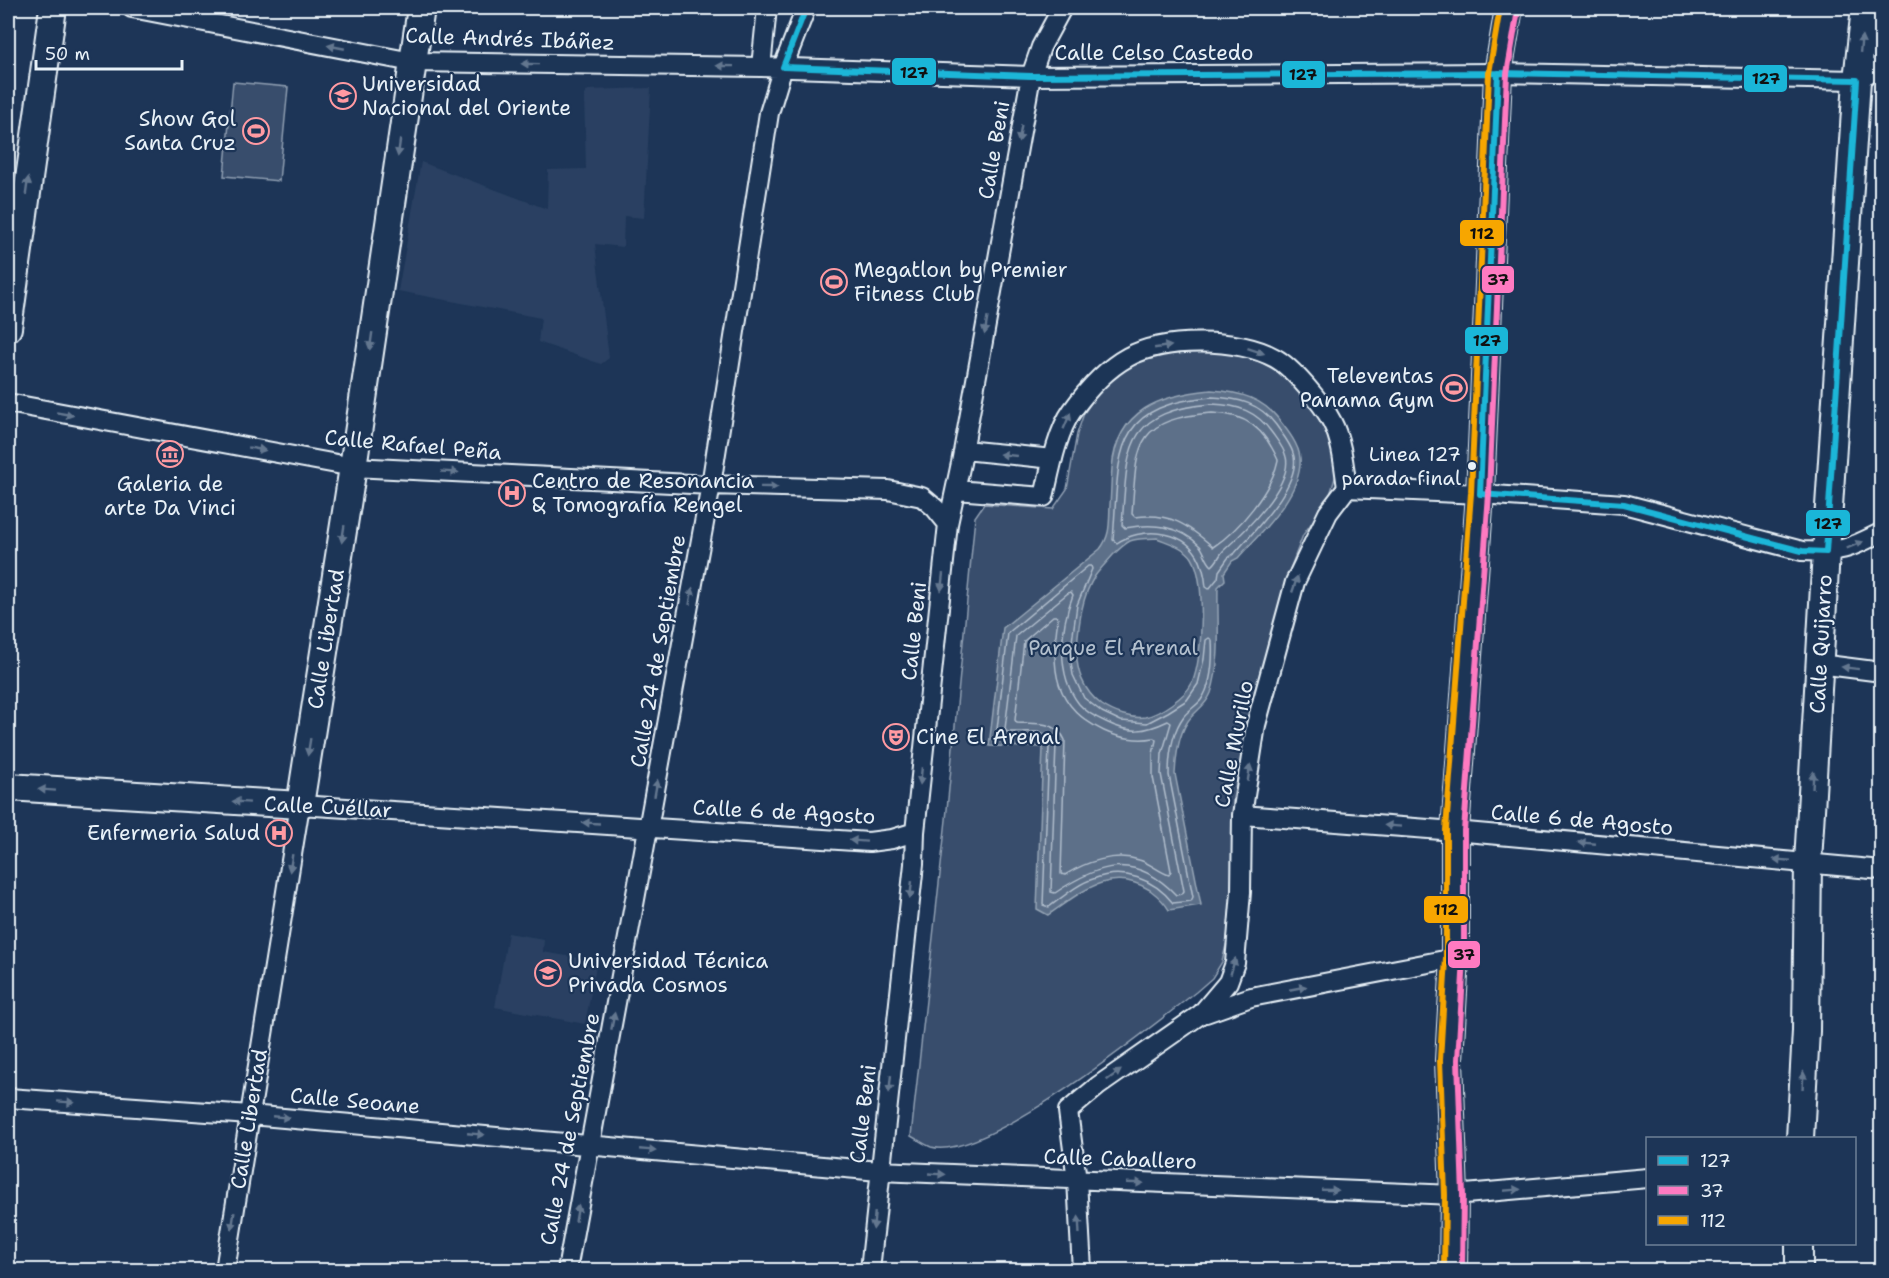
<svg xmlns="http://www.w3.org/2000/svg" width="1889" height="1278" viewBox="0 0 1889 1278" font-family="'Shantell Sans',sans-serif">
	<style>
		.built { fill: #2a4162 }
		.green { fill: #374d6c; stroke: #909fb2; stroke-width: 1.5 }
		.water { fill: #5d7089; stroke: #95a4b5; stroke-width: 1.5; fill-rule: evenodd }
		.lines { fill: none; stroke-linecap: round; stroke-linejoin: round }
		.shore { stroke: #b0bdcc; stroke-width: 1.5 }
		.street-casing { stroke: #e8f1f8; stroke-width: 22 }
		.secondary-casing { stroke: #e8f1f8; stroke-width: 30 }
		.street { stroke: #1d3557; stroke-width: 18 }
		.secondary { stroke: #1d3557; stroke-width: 26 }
		.bus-1-casing { stroke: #1d3557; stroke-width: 10 }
		.bus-2-casing { stroke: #1d3557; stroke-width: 10 }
		.bus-3-casing { stroke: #1d3557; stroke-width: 10 }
		.bus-1 { stroke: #1ab6d8; stroke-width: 6 }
		.bus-2 { stroke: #fe7ac1; stroke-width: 6 }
		.bus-3 { stroke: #f7a600; stroke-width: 6 }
		.oneway { fill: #64778f }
		.bus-dot { fill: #e8f1f8; stroke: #1d3557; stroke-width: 2 }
		.labels { text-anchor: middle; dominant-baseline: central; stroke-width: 4.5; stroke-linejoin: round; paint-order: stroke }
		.bus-label { font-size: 20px; fill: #e8f1f8; stroke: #1d3557; text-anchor: end }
		.street-label { font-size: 21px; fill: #e8f1f8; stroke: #1d3557 }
		.poi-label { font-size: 21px; fill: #e8f1f8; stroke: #1d3557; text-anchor: start }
		.park-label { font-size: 21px; fill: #b3c0ce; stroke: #1d3557 }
		.line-badge { stroke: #1d3557; stroke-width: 2 }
		.pale-badge-label { font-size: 16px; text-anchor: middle; font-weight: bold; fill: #111 }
	</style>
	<rect width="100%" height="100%" fill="#1d3557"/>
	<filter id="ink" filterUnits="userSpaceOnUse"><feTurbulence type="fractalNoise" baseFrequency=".0167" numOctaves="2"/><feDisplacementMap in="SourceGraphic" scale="12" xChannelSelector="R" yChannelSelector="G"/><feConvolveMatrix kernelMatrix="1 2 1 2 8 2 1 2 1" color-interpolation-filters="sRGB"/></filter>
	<g filter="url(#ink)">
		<!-- built -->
		<path class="built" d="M651,88l-7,130 -20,-2 -1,31 -28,-3 14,114 -8,6 -63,-22 3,-24 -143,-27 23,-129 126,47 1,-39 38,-1 -2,-74 4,-5z
			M508,933l36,6 -1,13 54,9 -12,63 -90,-17z"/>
		<!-- green -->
		<path class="green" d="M233,82l55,5 -9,94 -55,-5z
			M1185,352h33l33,5 28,15 28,26 19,27 12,43 -9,30 -26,37 -16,42 -37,140 -17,81 -1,90 -5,53 -5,21 -10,16 -16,14c-45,35 -211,170 -265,155 -6,-2 -14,-8 -20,-11l35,-316 29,-303 9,-13 69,5 14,-20 10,-55 7,-21 13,-19 29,-27 28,-11z"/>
		<!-- water -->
		<path class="water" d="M1211,390c29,2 52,8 69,31 8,10 19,24 20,37 3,36 -40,75 -62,100l-6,3 -8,12 1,7 -7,7c-1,35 4,72 -7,106 -5,13 -15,17 -23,28 -10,15 -12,36 -13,53l26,131 -32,5c-5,-9 -11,-14 -19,-20 -40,-25 -70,3 -102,25l-11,-6 6,-162 -54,-1 14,-118 97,-79c11,-14 9,-27 10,-44 1,-12 1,-25 2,-37 5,-59 49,-73 99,-78zM1157,538c12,5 28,9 35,20 14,23 11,101 0,125 -6,13 -32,31 -47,34 -14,2 -31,-4 -43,-12 -19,-14 -27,-36 -25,-59 2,-23 5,-51 18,-70 5,-7 12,-14 18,-21 5,-5 11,-11 17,-14 9,-3 19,-2 27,-3z"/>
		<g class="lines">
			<!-- shore -->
			<path class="shore" d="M1212,397c26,1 48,6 64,28 6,9 14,18 17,28 11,29 -41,80 -58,100l-7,5 -9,13 -1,7 -9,11 -3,-2c-1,-11 -3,-22 -9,-32 -16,-26 -57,-28 -80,-12l-4,-3c7,-84 -5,-135 99,-143z
				M1212,404c26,1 45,7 60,29 5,7 12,15 14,24 7,28 -44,77 -63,94 -4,5 -6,11 -11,15 -6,-5 -7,-14 -12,-20 -21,-21 -47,-23 -75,-18l-3,-3c6,-75 0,-114 90,-121z
				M1212,413c34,1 52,15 66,47 -6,30 -39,70 -65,87 -25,-22 -43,-35 -78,-30l-3,-3c5,-68 1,-95 80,-101z
				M1088,566h3l1,3 -15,36 -7,51 3,19 11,23 18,14 19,9 26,2 21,-11 19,-12 11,-16 6,-25 2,-19 3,-2 3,2c1,18 0,44 -11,60 -5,6 -12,10 -17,16 -12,16 -15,40 -15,59l24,122 -2,4 -18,2c-19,-24 -50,-36 -80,-24 -16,5 -30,18 -44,28l-6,-2 6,-158 -1,-4 -5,-3h-44l-3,-2 12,-105z
				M1071,592l2,3c-13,33 -17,80 6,109 6,7 18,14 27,18 24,12 39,10 62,-1l3,2 -9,31 -1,20 23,117 -2,3 -6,1c-41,-43 -77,-32 -121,-2l-4,-1 5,-149c-8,-16 -33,-10 -49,-11l-2,-3 11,-93 52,-43z
				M1053,616h3l2,3c-8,50 -4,88 46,112 15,7 34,10 50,7l2,2 -3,14v23l18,94 -2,4c-10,-3 -19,-12 -30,-15 -24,-8 -54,2 -74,15l-4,-1 4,-134c-9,-20 -29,-16 -48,-17l-2,-3 9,-79z"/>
			<defs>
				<path id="street" d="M132,8l280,54 349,5 270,9 467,-3 359,7 25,-15
					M761,67l6,-59
					M8,403l345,64 358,18 177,5 34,7 13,11 13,16
					M964,450l89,9
					M1347,488l133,6 144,10 178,47c38,2 47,-2 80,-19
					M956,490l88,7c6,-26 13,-65 28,-86 15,-21 34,-42 56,-54 36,-20 111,-19 147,1 17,9 48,46 57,64 10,19 12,45 15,66
					M1819,664l63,8
					M1242,815l213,16 427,39
					M1206,1013l45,-16 204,-39
					M8,1098l242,17 629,56 575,24 194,-17
					M225,1270l75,-465 569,37 23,-3 23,-7
					M567,1270l144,-785 58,-372 14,-46 23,-59
					M870,1270l44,-406 1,-32 33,-308 13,-61 70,-387 10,-29 21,-39
					M1082,1270l-5,-90 -9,-69 30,-25 103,-72 27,-32 7,-19 6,-71 1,-77 14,-90 39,-143 33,-69 19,-25"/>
				<path id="secondary" d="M8,328l45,-320
					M8,787l292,18 53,-338 68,-459
					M1800,1138l6,-107 2,-169 18,-310 31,-472 8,-72
					M1799,1244v26
					M1453,1270l1,-75 -5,-135 6,-102v-127l25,-337 18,-421 11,-65"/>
			</defs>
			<!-- street casing -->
			<use href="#street" class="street-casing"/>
			<!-- secondary casing -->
			<use href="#secondary" class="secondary-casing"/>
			<!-- street -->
			<use href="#street" class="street"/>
			<!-- secondary -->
			<use href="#secondary" class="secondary"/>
			<defs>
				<path id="bus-1" d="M806,8l-23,59 248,9 467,-3
					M1498,73l359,7 -31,472 -24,-1 -178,-47 -144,-10z"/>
				<path id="bus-2" d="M1462,1270l1,-75 -5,-135 6,-102v-127l25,-337 18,-420 11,-64"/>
				<path id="bus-3" d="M1444,1270l1,-75 -5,-135 6,-102v-128l25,-337 18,-420 11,-65"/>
			</defs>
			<!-- bus-1 casing -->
			<use href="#bus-1" class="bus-1-casing"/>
			<!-- bus-2 casing -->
			<use href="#bus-2" class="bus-2-casing"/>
			<!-- bus-3 casing -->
			<use href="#bus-3" class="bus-3-casing"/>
			<!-- bus-1 -->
			<use href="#bus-1" class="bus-1"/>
			<!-- bus-2 -->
			<use href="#bus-2" class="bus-2"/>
			<!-- bus-3 -->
			<use href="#bus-3" class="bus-3"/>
		</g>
		<!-- one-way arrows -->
		<defs><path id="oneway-solid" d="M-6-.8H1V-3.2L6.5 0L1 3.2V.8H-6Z" transform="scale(1.5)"/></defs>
		<g class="oneway">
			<use href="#oneway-solid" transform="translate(1861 44) rotate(-84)"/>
			<use href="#oneway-solid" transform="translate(336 47) rotate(-169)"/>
			<use href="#oneway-solid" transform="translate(530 64) rotate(-179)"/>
			<use href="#oneway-solid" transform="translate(725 66) rotate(-179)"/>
			<use href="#oneway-solid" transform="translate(1020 134) rotate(100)"/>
			<use href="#oneway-solid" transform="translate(399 148) rotate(98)"/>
			<use href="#oneway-solid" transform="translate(27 186) rotate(-82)"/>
			<use href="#oneway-solid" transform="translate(986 326) rotate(100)"/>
			<use href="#oneway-solid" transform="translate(371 341) rotate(98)"/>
			<use href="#oneway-solid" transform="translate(1163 347) rotate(-8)"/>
			<use href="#oneway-solid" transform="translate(1256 351) rotate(18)"/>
			<use href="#oneway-solid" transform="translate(65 414) rotate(10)"/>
			<use href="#oneway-solid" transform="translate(1067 421) rotate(-67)"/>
			<use href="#oneway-solid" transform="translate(257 449) rotate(10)"/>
			<use href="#oneway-solid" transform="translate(1008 455) rotate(-174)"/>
			<use href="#oneway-solid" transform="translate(450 472) rotate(3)"/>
			<use href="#oneway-solid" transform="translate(769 487) rotate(1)"/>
			<use href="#oneway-solid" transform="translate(343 534) rotate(99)"/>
			<use href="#oneway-solid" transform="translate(1855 545) rotate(-23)"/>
			<use href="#oneway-solid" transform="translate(942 582) rotate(96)"/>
			<use href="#oneway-solid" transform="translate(1295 584) rotate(-71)"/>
			<use href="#oneway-solid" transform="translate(691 596) rotate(-80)"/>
			<use href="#oneway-solid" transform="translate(1850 668) rotate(-173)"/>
			<use href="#oneway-solid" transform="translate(309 747) rotate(99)"/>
			<use href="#oneway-solid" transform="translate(1249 773) rotate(-81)"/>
			<use href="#oneway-solid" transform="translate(921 776) rotate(96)"/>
			<use href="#oneway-solid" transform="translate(1813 780) rotate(-87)"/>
			<use href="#oneway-solid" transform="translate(656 788) rotate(-80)"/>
			<use href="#oneway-solid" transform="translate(47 790) rotate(-176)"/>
			<use href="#oneway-solid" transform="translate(241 802) rotate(-176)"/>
			<use href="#oneway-solid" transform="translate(591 823) rotate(-177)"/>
			<use href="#oneway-solid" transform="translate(1393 826) rotate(-176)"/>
			<use href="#oneway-solid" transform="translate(858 841) rotate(-176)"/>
			<use href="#oneway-solid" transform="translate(1587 843) rotate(-175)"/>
			<use href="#oneway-solid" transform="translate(1782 860) rotate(-175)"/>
			<use href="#oneway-solid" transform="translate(291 863) rotate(99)"/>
			<use href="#oneway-solid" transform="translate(911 890) rotate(96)"/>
			<use href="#oneway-solid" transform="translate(1233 966) rotate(-74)"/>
			<use href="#oneway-solid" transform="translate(1298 988) rotate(-11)"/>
			<use href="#oneway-solid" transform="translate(613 1021) rotate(-79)"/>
			<use href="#oneway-solid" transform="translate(1114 1075) rotate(-35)"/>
			<use href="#oneway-solid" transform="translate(1803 1080) rotate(-87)"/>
			<use href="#oneway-solid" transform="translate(890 1084) rotate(96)"/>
			<use href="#oneway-solid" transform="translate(66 1102) rotate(4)"/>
			<use href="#oneway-solid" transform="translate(281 1117) rotate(5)"/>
			<use href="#oneway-solid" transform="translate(476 1134) rotate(5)"/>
			<use href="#oneway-solid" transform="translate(648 1150) rotate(5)"/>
			<use href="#oneway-solid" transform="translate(937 1174) rotate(3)"/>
			<use href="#oneway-solid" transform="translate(1135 1183) rotate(2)"/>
			<use href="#oneway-solid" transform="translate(1330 1190) rotate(2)"/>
			<use href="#oneway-solid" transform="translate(1512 1190) rotate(-5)"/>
			<use href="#oneway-solid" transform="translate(577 1213) rotate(-80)"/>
			<use href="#oneway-solid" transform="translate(233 1221) rotate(99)"/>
			<use href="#oneway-solid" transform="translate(874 1221) rotate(95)"/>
			<use href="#oneway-solid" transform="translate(1079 1225) rotate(-93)"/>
		</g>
	</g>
	<!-- icons -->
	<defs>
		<symbol id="university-ring" viewBox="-11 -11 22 22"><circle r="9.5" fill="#1d3557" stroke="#ff9aa2" stroke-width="1.5"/><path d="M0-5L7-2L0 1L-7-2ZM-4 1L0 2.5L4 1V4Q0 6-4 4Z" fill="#ff9aa2"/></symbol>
		<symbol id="stadium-ring" viewBox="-11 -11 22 22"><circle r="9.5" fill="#1d3557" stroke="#ff9aa2" stroke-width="1.5"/><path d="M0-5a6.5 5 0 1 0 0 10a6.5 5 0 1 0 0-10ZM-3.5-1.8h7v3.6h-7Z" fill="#ff9aa2"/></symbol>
		<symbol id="museum-ring" viewBox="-11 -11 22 22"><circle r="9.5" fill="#1d3557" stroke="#ff9aa2" stroke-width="1.5"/><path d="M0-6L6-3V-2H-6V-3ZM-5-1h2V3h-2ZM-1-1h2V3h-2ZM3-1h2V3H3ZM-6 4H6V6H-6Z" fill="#ff9aa2"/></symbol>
		<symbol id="hospital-ring" viewBox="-11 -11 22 22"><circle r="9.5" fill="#1d3557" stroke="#ff9aa2" stroke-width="1.5"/><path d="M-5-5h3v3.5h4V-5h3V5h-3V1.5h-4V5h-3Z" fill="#ff9aa2"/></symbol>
		<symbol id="theatre-ring" viewBox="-11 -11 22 22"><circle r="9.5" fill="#1d3557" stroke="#ff9aa2" stroke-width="1.5"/><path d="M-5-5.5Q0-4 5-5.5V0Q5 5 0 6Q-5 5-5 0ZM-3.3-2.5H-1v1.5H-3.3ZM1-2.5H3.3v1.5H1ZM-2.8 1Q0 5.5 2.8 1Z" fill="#ff9aa2"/></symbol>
	</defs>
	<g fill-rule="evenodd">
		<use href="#university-ring" x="328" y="81" width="30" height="30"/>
		<use href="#stadium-ring" x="241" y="116" width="30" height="30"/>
		<use href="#stadium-ring" x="819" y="267" width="30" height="30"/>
		<use href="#stadium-ring" x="1439" y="373" width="30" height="30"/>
		<use href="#museum-ring" x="155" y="439" width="30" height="30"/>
		<use href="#hospital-ring" x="497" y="478" width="30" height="30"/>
		<use href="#theatre-ring" x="881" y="722" width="30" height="30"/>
		<use href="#hospital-ring" x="264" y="818" width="30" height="30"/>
		<use href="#university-ring" x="533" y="958" width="30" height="30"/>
	</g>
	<!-- markers -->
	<circle class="bus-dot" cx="1472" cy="466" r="5"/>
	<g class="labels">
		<!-- bus labels -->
		<g class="bus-label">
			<text x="1461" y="454">Linea 127<tspan x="1461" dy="24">parada final</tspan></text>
		</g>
		<!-- street labels -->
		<g class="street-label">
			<text transform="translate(510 39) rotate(2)">Calle Andrés Ibáñez</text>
			<text x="1154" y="53">Calle Celso Castedo</text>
			<text transform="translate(994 150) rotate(-80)">Calle Beni</text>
			<text transform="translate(413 445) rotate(5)">Calle Rafael Peña</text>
			<text transform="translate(914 631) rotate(-84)">Calle Beni</text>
			<text transform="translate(326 639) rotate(-81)">Calle Libertad</text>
			<text transform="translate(1821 644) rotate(-87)">Calle Quijarro</text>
			<text transform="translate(658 651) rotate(-80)">Calle 24 de Septiembre</text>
			<text transform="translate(1234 744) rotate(-79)">Calle Murillo</text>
			<text transform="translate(328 807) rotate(3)">Calle Cuéllar</text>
			<text transform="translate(784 812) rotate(3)">Calle 6 de Agosto</text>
			<text transform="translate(1582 820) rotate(5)">Calle 6 de Agosto</text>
			<text transform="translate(355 1101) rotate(5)">Calle Seoane</text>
			<text transform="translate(863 1114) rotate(-83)">Calle Beni</text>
			<text transform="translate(249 1119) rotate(-81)">Calle Libertad</text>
			<text transform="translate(570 1129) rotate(-79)">Calle 24 de Septiembre</text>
			<text transform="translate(1120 1159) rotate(2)">Calle Caballero</text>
		</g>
		<!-- poi labels -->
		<g class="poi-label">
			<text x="362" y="84">Universidad<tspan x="362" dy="24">Nacional del Oriente</tspan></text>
			<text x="236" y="119" text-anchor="end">Show Gol<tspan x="236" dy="24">Santa Cruz</tspan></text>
			<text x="854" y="270">Megatlon by Premier<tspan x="854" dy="24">Fitness Club</tspan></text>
			<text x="1434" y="376" text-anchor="end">Televentas<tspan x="1434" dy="24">Panama Gym</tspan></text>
			<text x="532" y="481">Centro de Resonancia<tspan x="532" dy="24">&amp; Tomografía Rengel</tspan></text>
			<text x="170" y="484" text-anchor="middle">Galeria de<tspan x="170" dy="24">arte Da Vinci</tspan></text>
			<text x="916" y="737">Cine El Arenal</text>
			<text x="260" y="833" text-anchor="end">Enfermeria Salud</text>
			<text x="568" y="961">Universidad Técnica<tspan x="568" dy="24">Privada Cosmos</tspan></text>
		</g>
		<!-- park labels -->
		<g class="park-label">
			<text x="1113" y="648">Parque El Arenal</text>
		</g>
	</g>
	<g class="line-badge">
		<rect x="891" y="57" width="46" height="29" rx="6" fill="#1ab6d8"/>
		<rect x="1281" y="60" width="45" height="29" rx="6" fill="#1ab6d8"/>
		<rect x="1743" y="64" width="45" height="29" rx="6" fill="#1ab6d8"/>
		<rect x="1459" y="219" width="46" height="28" rx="6" fill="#f7a600"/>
		<rect x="1481" y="265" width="34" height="29" rx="6" fill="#fe7ac1"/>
		<rect x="1464" y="326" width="45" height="29" rx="6" fill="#1ab6d8"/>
		<rect x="1805" y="509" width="46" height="28" rx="6" fill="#1ab6d8"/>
		<rect x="1423" y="895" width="46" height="29" rx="6" fill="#f7a600"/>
		<rect x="1447" y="940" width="34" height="29" rx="6" fill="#fe7ac1"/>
	</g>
	<g class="pale-badge-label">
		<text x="914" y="78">127</text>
		<text x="1303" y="80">127</text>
		<text x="1766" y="84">127</text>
		<text x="1482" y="239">112</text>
		<text x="1498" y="285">37</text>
		<text x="1487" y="346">127</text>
		<text x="1828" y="529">127</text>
		<text x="1446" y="915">112</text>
		<text x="1464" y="960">37</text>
	</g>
	<!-- margin -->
	<rect width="1889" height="1278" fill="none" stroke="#1d3557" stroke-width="30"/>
	<rect x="15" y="15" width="1859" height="1248" fill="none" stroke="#e8f1f8" stroke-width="2" filter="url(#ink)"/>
	<!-- legend -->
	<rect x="1646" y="1137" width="210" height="108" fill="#1d3557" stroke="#6e8097" stroke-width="1.5"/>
	<rect x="1658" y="1156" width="30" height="9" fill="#1ab6d8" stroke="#6e8097" stroke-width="1.5"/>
	<text x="1700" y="1167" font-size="18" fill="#e8f1f8">127</text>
	<rect x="1658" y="1186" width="30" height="9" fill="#fe7ac1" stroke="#6e8097" stroke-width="1.5"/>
	<text x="1700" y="1197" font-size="18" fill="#e8f1f8">37</text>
	<rect x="1658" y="1216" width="30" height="9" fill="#f7a600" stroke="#6e8097" stroke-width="1.5"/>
	<text x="1700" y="1227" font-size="18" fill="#e8f1f8">112</text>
	<!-- scale -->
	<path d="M36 60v9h146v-9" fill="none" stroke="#e8f1f8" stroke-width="3"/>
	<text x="45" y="60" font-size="18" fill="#e8f1f8" stroke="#1d3557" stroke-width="4.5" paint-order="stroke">50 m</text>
</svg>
